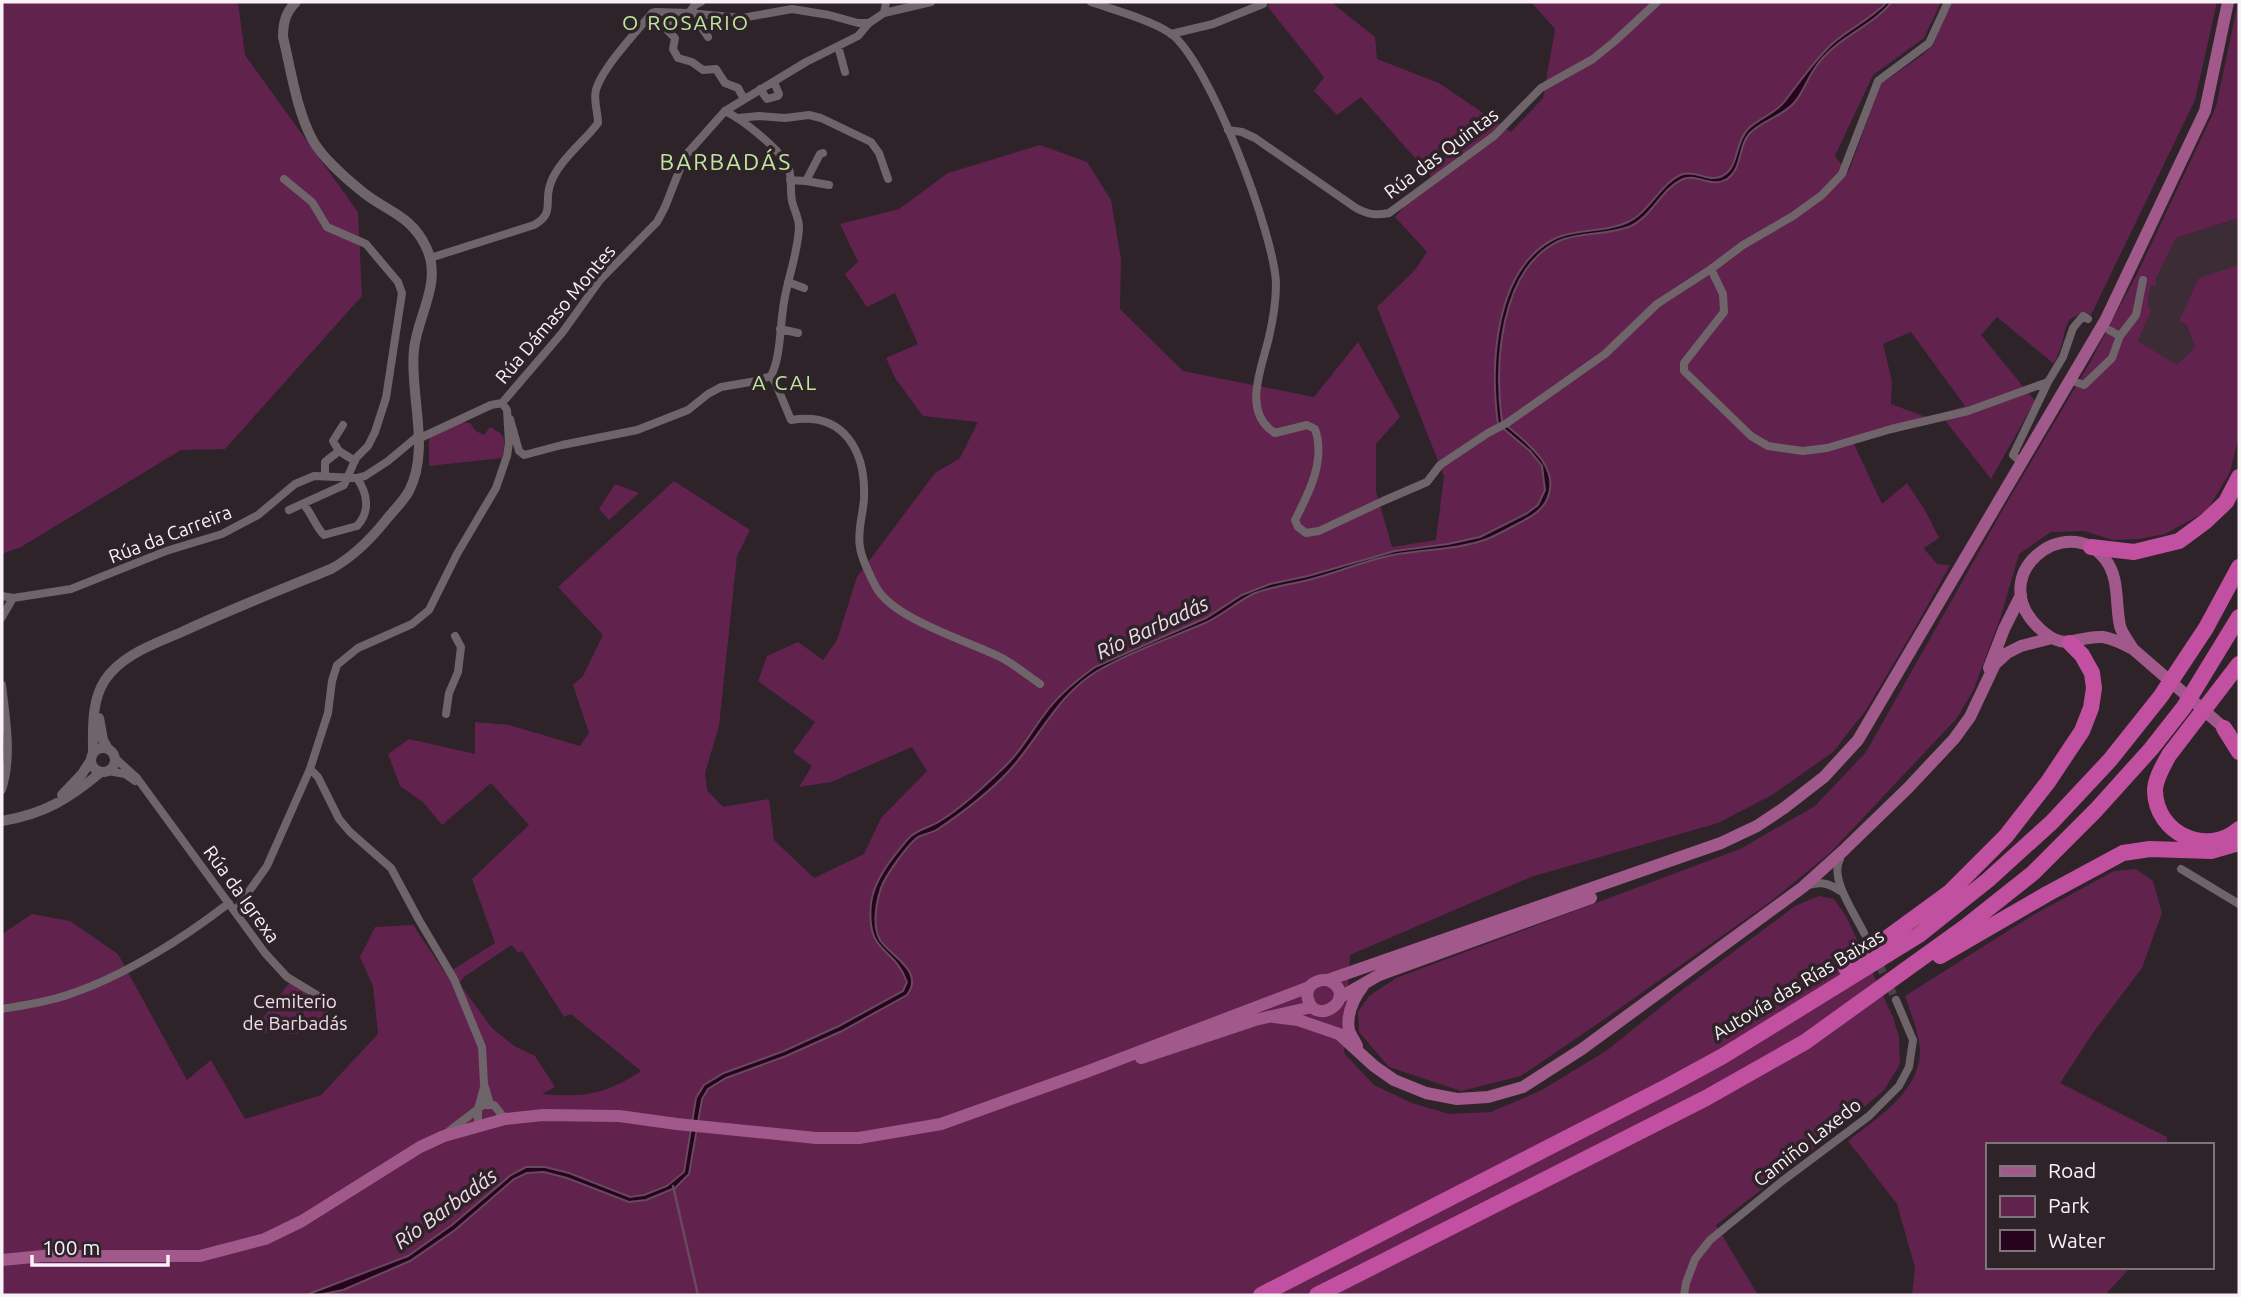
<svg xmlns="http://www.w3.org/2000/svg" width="2241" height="1297" viewBox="0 0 2241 1297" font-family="Ubuntu,sans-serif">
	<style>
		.built { fill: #3c2c36 }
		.green { fill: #61224e; fill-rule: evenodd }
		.water { fill: #28031e; stroke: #664a5e; stroke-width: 2 }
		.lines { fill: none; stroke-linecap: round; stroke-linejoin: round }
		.stream { stroke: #664a5e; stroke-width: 2.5 }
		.minor-tunnel { stroke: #4b4248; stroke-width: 8; stroke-dasharray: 8 4; stroke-linecap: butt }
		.minor { stroke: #70646b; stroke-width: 8 }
		.tertiary { stroke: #70646b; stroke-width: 10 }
		.primary { stroke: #a1588b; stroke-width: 12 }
		.motorway { stroke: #c250a0; stroke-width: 16 }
		.labels { text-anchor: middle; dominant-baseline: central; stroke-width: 7; stroke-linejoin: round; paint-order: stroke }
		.street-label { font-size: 19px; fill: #f8f1f5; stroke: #2d2329 }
		.park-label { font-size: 19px; fill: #f2dbe9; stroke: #2d2329 }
		.neighbourhood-label { font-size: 21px; letter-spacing: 2px; fill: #c1e6a0; stroke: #2d2329 }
		.water-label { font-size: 21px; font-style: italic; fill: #f2dbe9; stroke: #2d2329 }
		.quarter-label { font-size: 23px; letter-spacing: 2px; fill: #c1e6a0; stroke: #2d2329 }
	</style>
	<rect width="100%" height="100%" fill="#2d2329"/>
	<!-- built -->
	<path class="built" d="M2239,218v47l-40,14 -19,42 5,4 10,22 -19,19 -38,-25 14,-32 -6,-3 5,-20 25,-48z"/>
	<!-- green -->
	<path class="green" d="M2,2h236l7,53 113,157 4,84 -137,153 -44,1 -160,97 -19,7z
		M1273,2h58l44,35 2,22 62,24 72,49 32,-34 12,-69 -24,-27h410l-17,36 -51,37 -38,81 13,17 33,-89 40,-28 12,-11 19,-43h265l-22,98 -104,215 -10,-2 -12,7 -4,10 -3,14 -8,20 -57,-47 -16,18 54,66 -44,78 -47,-60 -1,-6 22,-7 -54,-74 -28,12 9,37 -1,23 35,13 2,6 -74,21 28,60 25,-21 18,27 14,28 -15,10 1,2 12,14 13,1 -34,61 -50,84 -33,42 -61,43 -54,28 -187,54 -181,78 -6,98 30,32 38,18 37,11 42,-2 49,-21 66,-40 76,-61 113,-84 24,-10 15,3 12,17 47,101 6,20 1,27 -16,26 -55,47 -113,88 42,70h-1756v-361l30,-20 38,7 48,33 69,126 24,-20 34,59 76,-24 57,-61 -5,-48 -13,-29 15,-30 38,-2 33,49 49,-31 -23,-64 57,-54 -38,-42 -49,42 -19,-23 -23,-16 -12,-32 21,-15 66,15v-32l34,3 71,21 9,-13 -16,-48 10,-9 20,-41 -45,-48 116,-106 76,49 -13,26 -18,170 -14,47 2,17 16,17 46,-8 5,41 40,38 50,-24 17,-36 46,-47 -15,-24 -81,35 -32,5 13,-21 -19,-14 22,-30 -57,-41 9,-25 31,-14 25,18 14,-20 20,-63 78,-104 25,-15 18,-36 -55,-6 -28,-38 -9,-20 32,-14 -23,-51 -28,14 -22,-33 13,-12 -18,-38 59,-15 49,-36 92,-28 47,17 24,38 10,59 -1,50 63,62 131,26 44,-55 42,75 -24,27v47l16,56 44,-7 8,-64 -67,-169 38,-37 12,-18 -32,-35 36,-41 -70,-79 -24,18 -23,-24 10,-14 -57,-71zM510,946h3l5,7 4,-2 42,66 7,-3 70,57c-35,23 -57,27 -99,23l13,-7 -20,-31 -21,-10 -22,-18 -33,-45 5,-6z
		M2238,2h1v216l-63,20 -20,40v7l-5,1 -4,20 5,3 -14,32 39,24 18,-18 -9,-22 -7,-4 20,-43 40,-13v170l-9,37 -23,39 -42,23 -26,5 -26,1 -29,-9 -33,1 -32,22 -18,62 -27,73 -17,29 -127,135 -60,49 -164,116 -85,58 -60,15 -72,-24 -30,-35 -1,-20 11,-16 27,-18 344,-129 75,-43 51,-54 140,-248 82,-138 51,-96 77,-163z
		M462,422l8,1 6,8 8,4 6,-8c17,9 16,12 12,31l-73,8v-29z
		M615,484l24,9 -30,27 -10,-11z
		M2136,869l17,12 9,32 -20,55 -47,62 -35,53 107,54v8h-180v122h144l-26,28h-193l3,-27 -18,-64 -49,-63c28,-22 74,-51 72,-92 -2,-19 -9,-35 -15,-53l128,-81 81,-44z
		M290,982l38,29c-9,16 -33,30 -50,19l-7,3 -15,-1v-5z"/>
	<!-- water -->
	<path class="water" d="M1887,2h5c-15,18 -36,28 -54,42 -9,7 -19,17 -25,27 -7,11 -11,23 -19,32 -13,14 -31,17 -44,30 -12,12 -7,35 -23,46 -16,10 -31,-7 -46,1 -20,10 -29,36 -50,46 -23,10 -50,5 -72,15 -60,28 -65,125 -57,181 23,19 63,47 43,81 -7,11 -19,16 -30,22 -9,5 -18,10 -28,14 -30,11 -63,10 -94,16 -27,5 -54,17 -81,24 -19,5 -38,7 -57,14 -18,8 -32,22 -50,30 -35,15 -73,28 -106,47 -42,24 -60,69 -91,102 -20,21 -46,41 -70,57 -6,4 -14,5 -20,8 -10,7 -33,39 -37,51 -5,15 -9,38 -1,52 11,17 45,31 27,55l-65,36 -56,25 -60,22 -18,11 -6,10 -13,75 -14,14 -29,12 -17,2 -62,-24 -23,-6 -17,1 -13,6 -59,51 -45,31 -67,29 -25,5h-12l102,-39 44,-31 59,-50 15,-8h19l24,6 61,24 14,-2 23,-9 17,-14 12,-74 8,-13 20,-12 60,-22 55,-25 64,-35 4,-9c-14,-38 -41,-26 -36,-79 3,-24 22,-46 37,-64 8,-10 22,-11 32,-18 21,-13 40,-31 58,-48 21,-18 30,-37 46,-58 13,-19 33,-35 51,-48l111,-49 36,-23 28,-11 38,-8 87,-25 53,-7 32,-7 46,-23 12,-9 7,-15 -3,-24 -12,-15 -32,-27c-8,-59 -4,-156 58,-186 22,-10 49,-5 72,-16 22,-10 34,-41 55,-48 14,-4 28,10 41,1 15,-9 11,-33 24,-46 11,-11 27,-15 37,-28 15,-20 29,-40 47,-57 17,-15 39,-25 55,-42z"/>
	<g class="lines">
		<!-- stream -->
		<path class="stream" d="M673,1186l25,109"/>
		<!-- minor-tunnel -->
		<path class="minor-tunnel" d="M1864,933l32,67"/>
		<!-- minor -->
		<path class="minor" d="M1091,2c23,8 60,18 79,31 39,27 105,203 106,251 0,17 -3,36 -7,53 -7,31 -28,75 6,96l32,-8 8,4c11,31 -6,64 -20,91l3,7 8,6 13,-2 64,-30 44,-19 13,-17 48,-32 19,-10 98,-69 52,-50 54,-35 32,-24 50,-29 29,-21 20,-21 36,-93 51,-38 19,-41
			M670,13l-2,18 7,7 -2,11 5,9 14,4 11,8 13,-1 9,14 13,5 6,11
			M689,13l53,5 50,-9 37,6 29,8h11l15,-10 47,-11
			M884,13l2,-11
			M700,15l2,13 6,9
			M1171,34l42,-10 50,-20
			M838,46l7,26
			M760,89l7,10 11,-3 1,-2 -5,-12
			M725,111c18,9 57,39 64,58 3,10 1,21 3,32 2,9 7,17 7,26 -1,26 -11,50 -15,75 -4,22 -3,55 -13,74l5,8 15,36c53,-9 75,31 73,79 -1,15 -7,33 -4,48 1,10 11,31 16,40 17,32 92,54 124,70 14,7 27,18 40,27
			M738,118l21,-2 26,2 24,-3 12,3 50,24 8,11 9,26
			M1228,130l14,2 13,6 101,70c11,6 20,8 33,5l105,-77 47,-48 52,-29 22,-18 42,-39
			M284,179l28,23 15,25 39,17 32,38 4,11 -16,105 -11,34 -7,14 -12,12 -12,27 -55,25
			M790,180l16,1 14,-27 3,-1
			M806,181l23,4
			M430,258l104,-33c21,-12 10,-22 16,-40 7,-23 34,-43 48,-62 0,-11 -5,-23 -2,-33 6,-22 41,-59 56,-77l4,-1 33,1 6,-8 6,-3
			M1711,269l12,25 1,18 -40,51v8l67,65 17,10 35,5 24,-3 64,-19 77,-18 80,-29 15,-25 10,-29 10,-12 5,3
			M788,282l16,6
			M780,329l18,4
			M2109,330l11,6
			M2070,380l14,5 28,-27 8,-22 16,-21 7,-35
			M502,403l60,-70 38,-53 57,-58 8,-15 20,-51 40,-45 81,-49 52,-26 11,-13
			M510,419l9,32 5,4 38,-10 75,-15 51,-20 20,-16 13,-7 35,-6 15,-5
			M339,451l-6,-10 10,-16
			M2021,462l-8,-7 35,-73
			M325,475v-13l14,-11 16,10
			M304,505c8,9 11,21 20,30l33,-9c14,-15 10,-33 0,-48
			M2,596l11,2
			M2,617l11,-19 58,-9 95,-38 56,-17 36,-19 37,-31 19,-8 43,2 8,-2 23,-15 30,-25
			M2,685c4,35 11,71 0,105
			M446,714l3,-21 9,-21 3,-25 -6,-11
			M115,758l22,20 128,175 22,24 38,23
			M310,769l8,8 21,42 11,13 41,36 28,52 35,59 28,68 2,37 6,20
			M108,771l17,3 10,7
			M1840,859c-11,19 15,55 24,74
			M2181,869l58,35
			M1809,885c14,-4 21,-1 33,7
			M235,911l32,-45 43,-97 18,-56 4,-32 5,-16 21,-17 54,-24 17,-14 28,-56 39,-66 11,-32 2,-13 -2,-33 -5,-7 -11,2 -73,34
			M2,1009c23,-4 46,-7 68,-15 54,-18 114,-56 159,-91
			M478,1126v-17l5,-4h11l11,14
			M448,1132l30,-23 6,-22
			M1684,1295l2,-12 9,-24 15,-19 71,-58 88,-66 30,-30 10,-19 4,-27 -17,-40"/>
		<!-- tertiary -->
		<path class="tertiary" d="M99,718l4,22 5,9
			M91 760a12 12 0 1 1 24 0a12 12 0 1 1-24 0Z
			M93,754c0,-24 -2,-53 12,-74 18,-27 53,-37 81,-50 48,-22 96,-41 145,-61 22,-12 39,-29 55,-49 7,-9 17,-18 23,-29 22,-43 0,-97 5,-142 4,-35 29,-67 12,-102 -15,-33 -42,-36 -67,-58 -15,-12 -38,-33 -47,-50 -16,-31 -21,-69 -29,-102 0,-15 3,-25 13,-35
			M62,795l20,-21 9,-14
			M2,821c42,-7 67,-22 99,-49"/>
		<!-- primary -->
		<path class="primary" d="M2133,649c-4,-7 -11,-15 -13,-23 -5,-23 0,-48 -15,-67 -38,-49 -122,16 -66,69 27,26 36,7 64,9 11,2 21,7 30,12l97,84
			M1989,668l15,-39 17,-34
			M1328,980c33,16 -12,49 -20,19 -4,-13 8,-20 20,-19l393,-137 36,-17 27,-18 40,-31 34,-37 248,-421 99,-208 23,-109
			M1339,998l40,-23 212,-77
			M1274,1017l24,3 41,14 35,32 20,14 32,13 31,6 31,-2 35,-10 59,-38 221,-162 41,-37 64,-62 46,-49 16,-22 25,-53 12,-11 14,-7 31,-8
			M1357,1046c-2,-5 -7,-11 -8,-16 -3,-16 5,-32 14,-44
			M1141,1058l114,-38 57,-13
			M2,1260l41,-4h157l65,-17 37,-18 118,-74 24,-11 61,-17 38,-4 76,1 58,8 139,14h43l82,-14 145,-52 223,-85"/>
		<!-- motorway -->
		<path class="motorway" d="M2091,547l43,5 45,-11 27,-20 20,-19 13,-25
			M2239,664l-70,91c-6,11 -14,24 -14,36 1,43 52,66 84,38
			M2224,728l15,24
			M1940,956l107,-62 76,-41 27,-4 61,2 28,-8
			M1846,968l104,-76 56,-56 42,-54 34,-51 9,-23 3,-20 -2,-15 -10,-18 -12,-12
			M1261,1295l407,-209 55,-30 196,-121 69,-55 64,-58 58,-62 51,-64 45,-68 33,-61
			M1317,1295l389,-197 99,-56 160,-115 68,-54 63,-63 55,-61 33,-42 55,-90"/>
	</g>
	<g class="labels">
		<!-- street labels -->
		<g class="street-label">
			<text transform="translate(1441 153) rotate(-37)">Rúa das Quintas</text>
			<text transform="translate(555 314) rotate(-50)">Rúa Dámaso Montes</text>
			<text transform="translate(170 534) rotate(-21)">Rúa da Carreira</text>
			<text transform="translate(242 894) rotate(54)">Rúa da Igrexa</text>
			<text transform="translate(1798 984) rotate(-31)">Autovía das Rías Baixas</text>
			<text transform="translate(1807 1142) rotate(-38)">Camiño Laxedo</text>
		</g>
		<!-- park labels -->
		<g class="park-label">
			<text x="295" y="1001">Cemiterio<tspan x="295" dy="22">de Barbadás</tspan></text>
		</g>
		<!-- neighbourhood labels -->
		<g class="neighbourhood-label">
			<text x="686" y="22">O ROSARIO</text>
			<text x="785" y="382">A CAL</text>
		</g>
		<!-- water labels -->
		<g class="water-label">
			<text transform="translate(1152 627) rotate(-25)">Río Barbadás</text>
			<text transform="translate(445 1208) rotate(-36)">Río Barbadás</text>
		</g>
		<!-- quarter labels -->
		<g class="quarter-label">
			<text x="726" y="161">BARBADÁS</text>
		</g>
	</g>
	<!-- border -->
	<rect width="2241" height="1297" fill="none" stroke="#f8f1f5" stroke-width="7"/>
	<!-- legend -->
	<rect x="1986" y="1143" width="228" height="126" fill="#2d2329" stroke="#7e757b" stroke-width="2"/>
	<rect x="2000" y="1166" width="35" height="10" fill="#a1588b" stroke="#7e757b" stroke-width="2"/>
	<text x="2048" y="1178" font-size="21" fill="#f8f1f5">Road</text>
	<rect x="2000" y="1196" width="35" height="21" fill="#61224e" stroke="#7e757b" stroke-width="2"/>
	<text x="2048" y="1213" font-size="21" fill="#f8f1f5">Park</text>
	<rect x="2000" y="1230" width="35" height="21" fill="#28031e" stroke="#7e757b" stroke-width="2"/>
	<text x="2048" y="1248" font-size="21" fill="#f8f1f5">Water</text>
	<!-- scale -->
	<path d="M32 1255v10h136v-10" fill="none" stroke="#f8f1f5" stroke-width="3.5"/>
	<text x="42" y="1255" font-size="21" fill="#f8f1f5" stroke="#2d2329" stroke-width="5" paint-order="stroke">100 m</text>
</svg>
